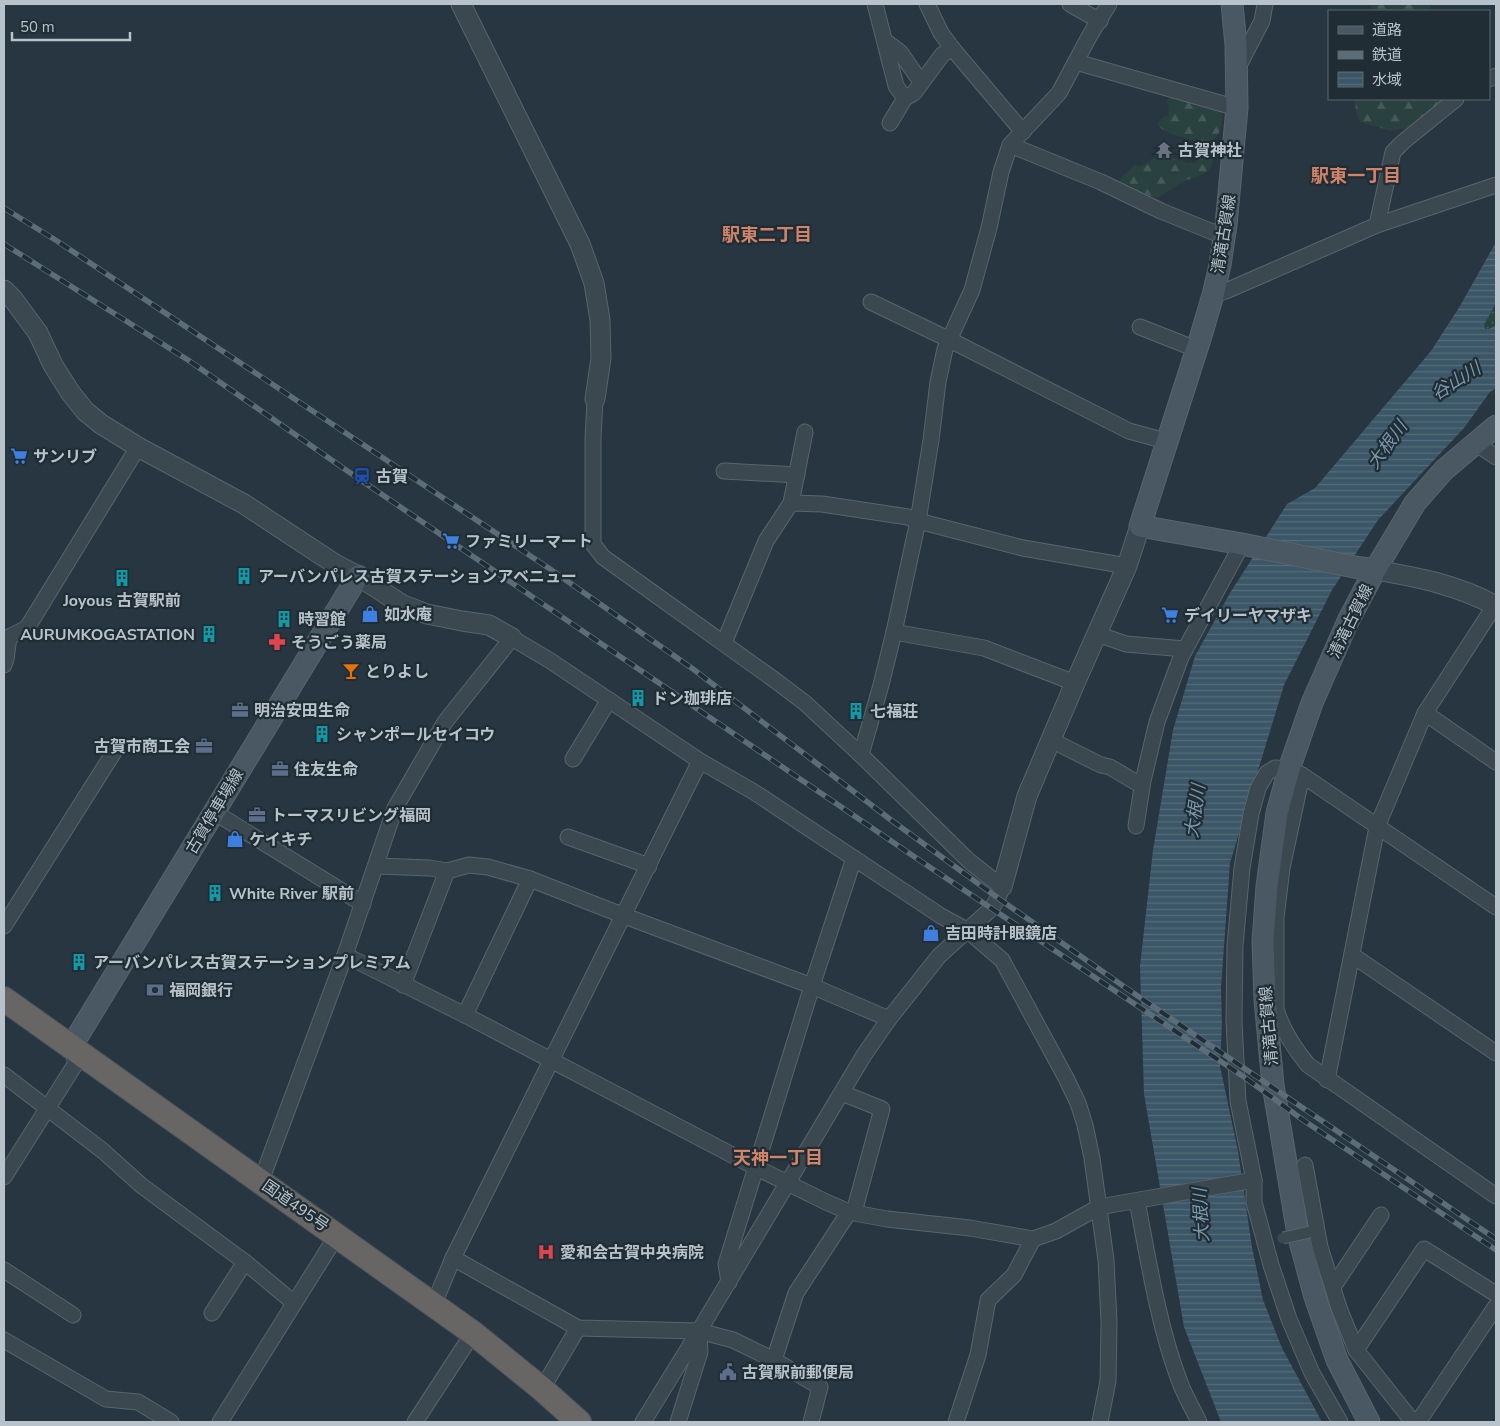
<svg xmlns="http://www.w3.org/2000/svg" width="1500" height="1426" font-family="'Nunito Sans','Noto Sans JP',sans-serif">
<style>
.grass{fill:url(#grass-dots)}
.forest{fill:url(#forest-firs)}
.water{fill:url(#water-rules)}
.lines{fill:none;stroke-linecap:round;stroke-linejoin:round}
.minor-casing{stroke:#59656d;stroke-width:17}
.tertiary-casing{stroke:#59656d;stroke-width:21}
.secondary-casing{stroke:#59656d;stroke-width:23}
.trunk-casing{stroke:#46525a;stroke-width:26}
.minor{stroke:#3b4850;stroke-width:15}
.tertiary{stroke:#3b4850;stroke-width:19}
.secondary{stroke:#495863;stroke-width:21}
.trunk{stroke:#686664;stroke-width:24}
.rail-casing{stroke:#5d6d77;stroke-width:5.5}
.rail{stroke:#202d35;stroke-width:4;stroke-dasharray:11;stroke-linecap:butt}
.pedestrian-bridge-casing{stroke:#59656d;stroke-width:13;stroke-linecap:butt}
.pedestrian-bridge{stroke:#3b4850;stroke-width:11}
.labels{text-anchor:middle;stroke-width:4.5;stroke-linejoin:round;paint-order:stroke}
.poi-label{font-size:16px;font-weight:bold;fill:#b8c2ca;stroke:#202d35;text-anchor:start}
.street-label{font-size:16px;fill:#b8c2ca;stroke:#202d35}
.neighbourhood-label{font-size:18px;font-weight:bold;fill:#d2846a;stroke:#202d35}
.water-label{font-size:18px;font-style:italic;fill:#7998ac;stroke:#202d35}
</style>
<defs>
<pattern id="grass-dots" width="8" height="8" patternUnits="userSpaceOnUse" patternTransform="scale(1.25)"><rect width="8" height="8" fill="#29413f"/><path d="M2 2h.1M6 6h.1" fill="none" stroke="#465b59" stroke-width="1.8" stroke-linecap="round"/></pattern>
<pattern id="forest-firs" width="22" height="20" patternUnits="userSpaceOnUse" patternTransform="scale(1.25)"><rect width="22" height="20" fill="#29413f"/><path d="M5 1l3.5 6h-7zM16 11l3.5 6h-7z" fill="#465b59"/></pattern>
<pattern id="water-rules" width="6" height="5" patternUnits="userSpaceOnUse" patternTransform="scale(1.25)"><rect width="6" height="5" fill="#3b5666"/><path d="M0 2.5h6" fill="none" stroke="#556d7b"/></pattern>
</defs>
<rect width="100%" height="100%" fill="#273640"/>
<!-- grass -->
<polygon class="grass" points="1496,303 1496,325 1489,329 1485,329 1484,325"/>
<!-- forest -->
<g class="forest">
<rect x="1371" y="4" width="60" height="7"/>
<path d="M1173 95 1223 109C1223 124 1220 145 1201 143 1196 142 1191 140 1186 138 1175 136 1166 133 1157 125 1160 119 1161 117 1168 116L1169 108 1166 101Z"/>
<polygon points="1355,99 1446,99 1413,125 1406,128 1391,131 1360,122 1356,112"/>
<polygon points="1202,154 1213,157 1212,166 1207,172 1195,178 1186,180 1157,198 1143,193 1119,182 1123,176 1135,165 1140,166 1153,159 1168,155 1188,163 1196,162"/>
</g>
<!-- water -->
<polygon class="water" points="1496,242 1496,303 1484,325 1485,329 1489,329 1496,325 1496,388 1490,392 1464,428 1378,520 1332,590 1284,685 1230,863 1221,988 1222,1024 1220,1066 1238,1151 1252,1247 1263,1300 1282,1348 1322,1422 1221,1422 1184,1327 1144,1094 1140,966 1153,850 1173,730 1195,656 1230,593 1287,504 1315,488 1431,351 1460,306"/>
<g class="lines">
<!-- minor casing -->
<g class="minor-casing">
<g id="minor">
<polyline points="875,4 896,86 905,98 914,93 942,55 952,48"/>
<polyline points="927,4 941,33 952,48 1023,132"/>
<polyline points="1070,4 1100,21"/>
<polyline points="885,41 900,52 921,82"/>
<polyline points="1076,62 1237,108"/>
<polyline points="1237,69 1262,21 1265,4"/>
<polyline points="1489,79 1496,76"/>
<polyline points="890,123 905,98"/>
<polyline points="1010,145 1101,182 1161,211 1225,237"/>
<polyline points="1377,225 1393,152 1403,142 1456,99"/>
<polyline points="1213,295 1226,291 1377,225 1496,185"/>
<polyline points="871,302 950,340 1129,431 1166,441"/>
<polyline points="1140,327 1196,349"/>
<polyline points="595,399 593,439 593,544 603,557 776,681 805,703 861,755 969,861 1002,887 998,898 992,908 939,956 889,1019 864,1055 699,1331 643,1422"/>
<polyline points="1475,443 1496,457"/>
<polyline points="724,471 797,475"/>
<polyline points="791,503 805,432"/>
<polyline points="894,632 984,648 1075,683"/>
<polyline points="1097,634 1126,644 1185,649"/>
<polyline points="4,638 9,637 27,628 138,447"/>
<polyline points="724,643 766,541 791,503 822,504 908,517 918,521 1023,548 1127,566"/>
<polyline points="4,665 6,659 9,637"/>
<polyline points="1425,713 1496,762"/>
<polyline points="1051,740 1101,765 1110,767 1142,786"/>
<polyline points="861,755 881,685 894,632 918,521 931,440 938,382 945,349 972,290 989,228 1001,172 1010,145 1059,93 1090,35 1109,4"/>
<polyline points="573,759 609,700"/>
<path d="M1302 775 1282 868 1276 918V1009C1282 1030 1294 1048 1308 1065L1496 1196"/>
<polyline points="214,812 363,904"/>
<polyline points="1136,826 1143,781 1157,722 1181,657 1242,544"/>
<polyline points="568,837 649,866"/>
<polyline points="376,866 430,868 447,871 469,865 488,867 530,879 622,915 812,986 889,1019"/>
<polyline points="4,926 114,752"/>
<polyline points="345,955 465,1015 757,1168 826,1202 849,1212 887,1219 970,1228 1033,1239 1056,1231 1099,1207 1254,1180"/>
<polyline points="1352,955 1496,1053"/>
<polyline points="403,985 447,871"/>
<polyline points="465,1015 530,879"/>
<polyline points="4,1075 103,1151 142,1186 245,1262 294,1303"/>
<polyline points="1327,1080 1377,827 1425,713 1495,605"/>
<polyline points="842,1093 882,1109 854,1212"/>
<polyline points="1305,1165 1320,1247 1339,1308 1356,1350 1413,1422"/>
<polyline points="4,1177 76,1063 71,1047"/>
<polyline points="261,1181 345,955 395,808 445,722 512,638 549,660 700,761 754,792 941,916 967,930 1002,960 1066,1078 1078,1103 1085,1125 1092,1158 1106,1260 1109,1322 1108,1381 1100,1422"/>
<path d="M1137 1201C1148 1258 1158 1323 1178 1377 1183 1393 1192 1407 1199 1422"/>
<polyline points="453,1258 578,1328 699,1331 733,1340 774,1360 820,1387 811,1422"/>
<polyline points="4,1270 73,1315"/>
<polyline points="729,1282 726,1264 812,986 854,858"/>
<polyline points="1333,1287 1381,1215"/>
<polyline points="434,1304 453,1258 700,761"/>
<polyline points="212,1313 245,1262"/>
<polyline points="4,1340 106,1399 138,1402 171,1422"/>
<polyline points="1356,1350 1424,1249 1496,1294"/>
<polyline points="774,1360 796,1293 849,1212"/>
<polyline points="542,1389 578,1328"/>
<polyline points="220,1422 337,1235"/>
<polyline points="415,1422 473,1333"/>
<polyline points="678,1422 700,1352 699,1331"/>
<polyline points="956,1422 978,1355 988,1300 1014,1275 1033,1239"/>
<polyline points="1340,1422 1312,1373 1289,1319 1271,1265 1254,1202 1254,1180 1238,1101 1234,1021 1235,946 1242,868 1251,814 1258,788 1267,773 1275,768 1289,769 1302,775 1496,907"/>
<polyline points="1418,1422 1496,1306"/>
</g>
</g>
<!-- tertiary casing -->
<g class="tertiary-casing">
<g id="tertiary">
<polyline points="461,4 580,244 594,283 600,320 601,358 595,399"/>
<polyline points="4,290 13,299 38,333 53,365 70,392 85,411 101,424 138,447 244,504 335,564 358,576 403,605 427,614 462,621 489,625 512,638"/>
<path d="M1375 570C1417 577 1458 585 1496 606"/>
<polyline points="1002,887 1027,796 1075,683 1127,566 1140,526"/>
</g>
</g>
<!-- secondary casing -->
<g class="secondary-casing">
<g id="secondary">
<polyline points="1232,4 1236,45 1237,108 1226,225 1220,265 1213,295 1200,339 1140,526 1242,544 1354,567 1375,570"/>
<polyline points="71,1047 358,576"/>
<polyline points="1369,1422 1337,1360 1315,1297 1298,1234 1273,1085 1265,1000 1263,941 1267,886 1277,813 1289,769 1312,703 1348,621 1375,570 1415,503 1444,470 1496,426"/>
</g>
</g>
<!-- trunk casing -->
<g class="trunk-casing">
<polyline id="trunk" points="4,999 473,1333 542,1389 579,1422"/>
</g>
<!-- minor -->
<use href="#minor" class="minor"/>
<!-- tertiary -->
<use href="#tertiary" class="tertiary"/>
<!-- secondary -->
<use href="#secondary" class="secondary"/>
<!-- trunk -->
<use href="#trunk" class="trunk"/>
<!-- rail casing -->
<g class="rail-casing">
<g id="rail">
<polyline points="4,208 57,241 550,569 693,669 891,820 998,898 1126,988 1496,1239"/>
<polyline points="4,244 188,360 346,470 925,864 1244,1077 1303,1120 1496,1250"/>
</g>
</g>
<!-- rail -->
<use href="#rail" class="rail"/>
<!-- pedestrian-bridge casing -->
<g class="pedestrian-bridge-casing">
<polyline id="pedestrian-bridge" points="1283,1238 1310,1232"/>
</g>
<!-- pedestrian-bridge -->
<use href="#pedestrian-bridge" class="pedestrian-bridge"/>
</g>
<!-- icons -->
<defs>
<g id="temple-bare" transform="scale(1.35)"><path d="M0-6L5-2H3V0L6.5 2.5H4V6H1.5V3h-3V6H-4V2.5H-6.5L-3 0V-2H-5Z" fill="#6b7280" stroke="#202d35" stroke-width="2.5" paint-order="stroke"/></g>
<g id="supermarket-bare" transform="scale(1.35)"><path d="M-6-5.5h2.5l.6 2H6L4.5 2H-2.5L-4.4-4H-6ZM-1.5 3.2a1.3 1.3 0 1 0 .1 0ZM3 3.2a1.3 1.3 0 1 0 .1 0Z" fill="#3f7fe0" stroke="#202d35" stroke-width="2.5" paint-order="stroke"/></g>
<g id="station-bare" transform="scale(1.35)"><path d="M-3-6H3Q5-6 5-4V2Q5 4 3 4L4.5 6H3L1.5 4h-3L-3 6H-4.5L-3 4Q-5 4-5 2V-4Q-5-6-3-6ZM-3.5-4v3h7v-3ZM-3.5 1v1.5H-2V1ZM2 1v1.5H3.5V1Z" fill="#1a4fb4" stroke="#202d35" stroke-width="2.5" paint-order="stroke"/></g>
<g id="building-bare" transform="scale(1.35)"><path d="M-4-6H4V6H1V3H-1V6H-4ZM-2.5-4.3h1.7v1.8h-1.7ZM.8-4.3h1.7v1.8H.8ZM-2.5-1h1.7V.8h-1.7ZM.8-1h1.7V.8H.8Z" fill="#0f9aa8" stroke="#202d35" stroke-width="2.5" paint-order="stroke"/></g>
<g id="shop-bare" transform="scale(1.35)"><path d="M-5-2.5h2.3a2.7 3.5 0 0 1 5.4 0H5L5.5 6h-11ZM-1.5-2.5h3a1.5 2.3 0 0 0-3 0Z" fill="#3f7fe0" stroke="#202d35" stroke-width="2.5" paint-order="stroke"/></g>
<g id="pharmacy-bare" transform="scale(1.35)"><path d="M-2-6h4v4h4v4h-4v4h-4v-4h-4v-4h4Z" fill="#e0444e" stroke="#202d35" stroke-width="2.5" paint-order="stroke"/></g>
<g id="bar-bare" transform="scale(1.35)"><path d="M-6-5H6L.8 .8V4.5H3.5V6h-7V4.5H-.8V.8Z" fill="#e8710a" stroke="#202d35" stroke-width="2.5" paint-order="stroke"/></g>
<g id="office-bare" transform="scale(1.35)"><path d="M-6-3h4V-5.5h4V-3h4V5H-6ZM-1-4.5V-3h2v-1.5ZM-6 0V1H6V0Z" fill="#5c6f8a" stroke="#202d35" stroke-width="2.5" paint-order="stroke"/></g>
<g id="bank-bare" transform="scale(1.35)"><path d="M-6-4H6V4H-6ZM0-2.3a2.3 2.3 0 1 0 0 4.6a2.3 2.3 0 1 0 0-4.6Z" fill="#5c6f8a" stroke="#202d35" stroke-width="2.5" paint-order="stroke"/></g>
<g id="hospital-bare" transform="scale(1.35)"><path d="M-5-5h3v3.5h4V-5h3V5h-3V1.5h-4V5h-3Z" fill="#e0444e" stroke="#202d35" stroke-width="2.5" paint-order="stroke"/></g>
<g id="civic-bare" transform="scale(1.35)"><path d="M-.6-6.5H3V-4.5H.6V-3L4-1V1h2V6H-6V1h2V-1L-.6-3ZM-1.2 2.5V6h2.4V2.5Z" fill="#5c6f8a" stroke="#202d35" stroke-width="2.5" paint-order="stroke"/></g>
</defs>
<g fill-rule="evenodd">
<use href="#temple-bare" x="1164" y="150"/>
<use href="#supermarket-bare" x="19" y="456"/>
<use href="#station-bare" x="362" y="476"/>
<use href="#supermarket-bare" x="451" y="541"/>
<use href="#building-bare" x="244" y="576"/>
<use href="#building-bare" x="122" y="578"/>
<use href="#shop-bare" x="370" y="614"/>
<use href="#supermarket-bare" x="1170" y="615"/>
<use href="#building-bare" x="284" y="619"/>
<use href="#building-bare" x="209" y="634"/>
<use href="#pharmacy-bare" x="277" y="642"/>
<use href="#bar-bare" x="351" y="671"/>
<use href="#building-bare" x="638" y="698"/>
<use href="#office-bare" x="240" y="710"/>
<use href="#building-bare" x="856" y="711"/>
<use href="#building-bare" x="322" y="734"/>
<use href="#office-bare" x="204" y="746"/>
<use href="#office-bare" x="280" y="769"/>
<use href="#office-bare" x="257" y="815"/>
<use href="#shop-bare" x="235" y="839"/>
<use href="#building-bare" x="215" y="893"/>
<use href="#shop-bare" x="931" y="933"/>
<use href="#building-bare" x="79" y="962"/>
<use href="#bank-bare" x="155" y="990"/>
<use href="#hospital-bare" x="546" y="1252"/>
<use href="#civic-bare" x="728" y="1372"/>
</g>
<g class="labels">
<!-- poi labels -->
<g class="poi-label">
<text x="1178" y="156">古賀神社</text>
<text x="33" y="462">サンリブ</text>
<text x="376" y="482">古賀</text>
<text x="465" y="547">ファミリーマート</text>
<text x="258" y="582">アーバンパレス古賀ステーションアベニュー</text>
<text x="122" y="606" text-anchor="middle">Joyous 古賀駅前</text>
<text x="384" y="620">如水庵</text>
<text x="1184" y="621">デイリーヤマザキ</text>
<text x="298" y="625">時習館</text>
<text x="195" y="640" text-anchor="end">AURUMKOGASTATION</text>
<text x="291" y="648">そうごう薬局</text>
<text x="365" y="677">とりよし</text>
<text x="652" y="704">ドン珈琲店</text>
<text x="254" y="716">明治安田生命</text>
<text x="870" y="717">七福荘</text>
<text x="336" y="740">シャンポールセイコウ</text>
<text x="190" y="752" text-anchor="end">古賀市商工会</text>
<text x="294" y="775">住友生命</text>
<text x="271" y="821">トーマスリビング福岡</text>
<text x="249" y="845">ケイキチ</text>
<text x="229" y="899">White River 駅前</text>
<text x="945" y="939">吉田時計眼鏡店</text>
<text x="93" y="968">アーバンパレス古賀ステーションプレミアム</text>
<text x="169" y="996">福岡銀行</text>
<text x="560" y="1258">愛和会古賀中央病院</text>
<text x="742" y="1378">古賀駅前郵便局</text>
</g>
<!-- street labels -->
<g class="street-label">
<text transform="translate(1223 234) rotate(-81)" y="6">清滝古賀線</text>
<text transform="translate(1350 621) rotate(-64)" y="6">清滝古賀線</text>
<text transform="translate(214 811) rotate(-59)" y="6">古賀停車場線</text>
<text transform="translate(1268 1026) rotate(-95)" y="6">清滝古賀線</text>
<text transform="translate(296 1205) rotate(35)" y="6">国道495号</text>
</g>
<!-- neighbourhood labels -->
<g class="neighbourhood-label">
<text x="1356" y="182">駅東一丁目</text>
<text x="767" y="241">駅東二丁目</text>
<text x="778" y="1164">天神一丁目</text>
</g>
<!-- water labels -->
<g class="water-label">
<text transform="translate(1456 381) rotate(-32)" y="6">谷山川</text>
<text transform="translate(1387 445) rotate(-54)" y="6">大根川</text>
<text transform="translate(1195 811) rotate(-82)" y="6">大根川</text>
<text transform="translate(1201 1215) rotate(-93)" y="6">大根川</text>
</g>
</g>
<!-- border -->
<rect width="1500" height="1426" fill="none" stroke="#b8c2ca" stroke-width="10"/>
<!-- legend -->
<rect x="1328" y="10" width="162" height="90" fill="#202d35" stroke="#5d6971"/>
<rect x="1338" y="26" width="25" height="8" fill="#495863" stroke="#5d6971"/>
<text x="1372" y="35" font-size="15" fill="#b8c2ca">道路</text>
<rect x="1338" y="51" width="25" height="8" fill="#5d6d77" stroke="#5d6971"/>
<text x="1372" y="60" font-size="15" fill="#b8c2ca">鉄道</text>
<rect x="1338" y="72" width="25" height="15" fill="url(#water-rules)" stroke="#5d6971"/>
<text x="1372" y="85" font-size="15" fill="#b8c2ca">水域</text>
<!-- scale -->
<path d="M12 32v8h118v-8" fill="none" stroke="#b8c2ca" stroke-width="2.5"/>
<text x="20" y="32" font-size="15" fill="#b8c2ca" stroke="#202d35" stroke-width="4" paint-order="stroke">50 m</text>
</svg>
